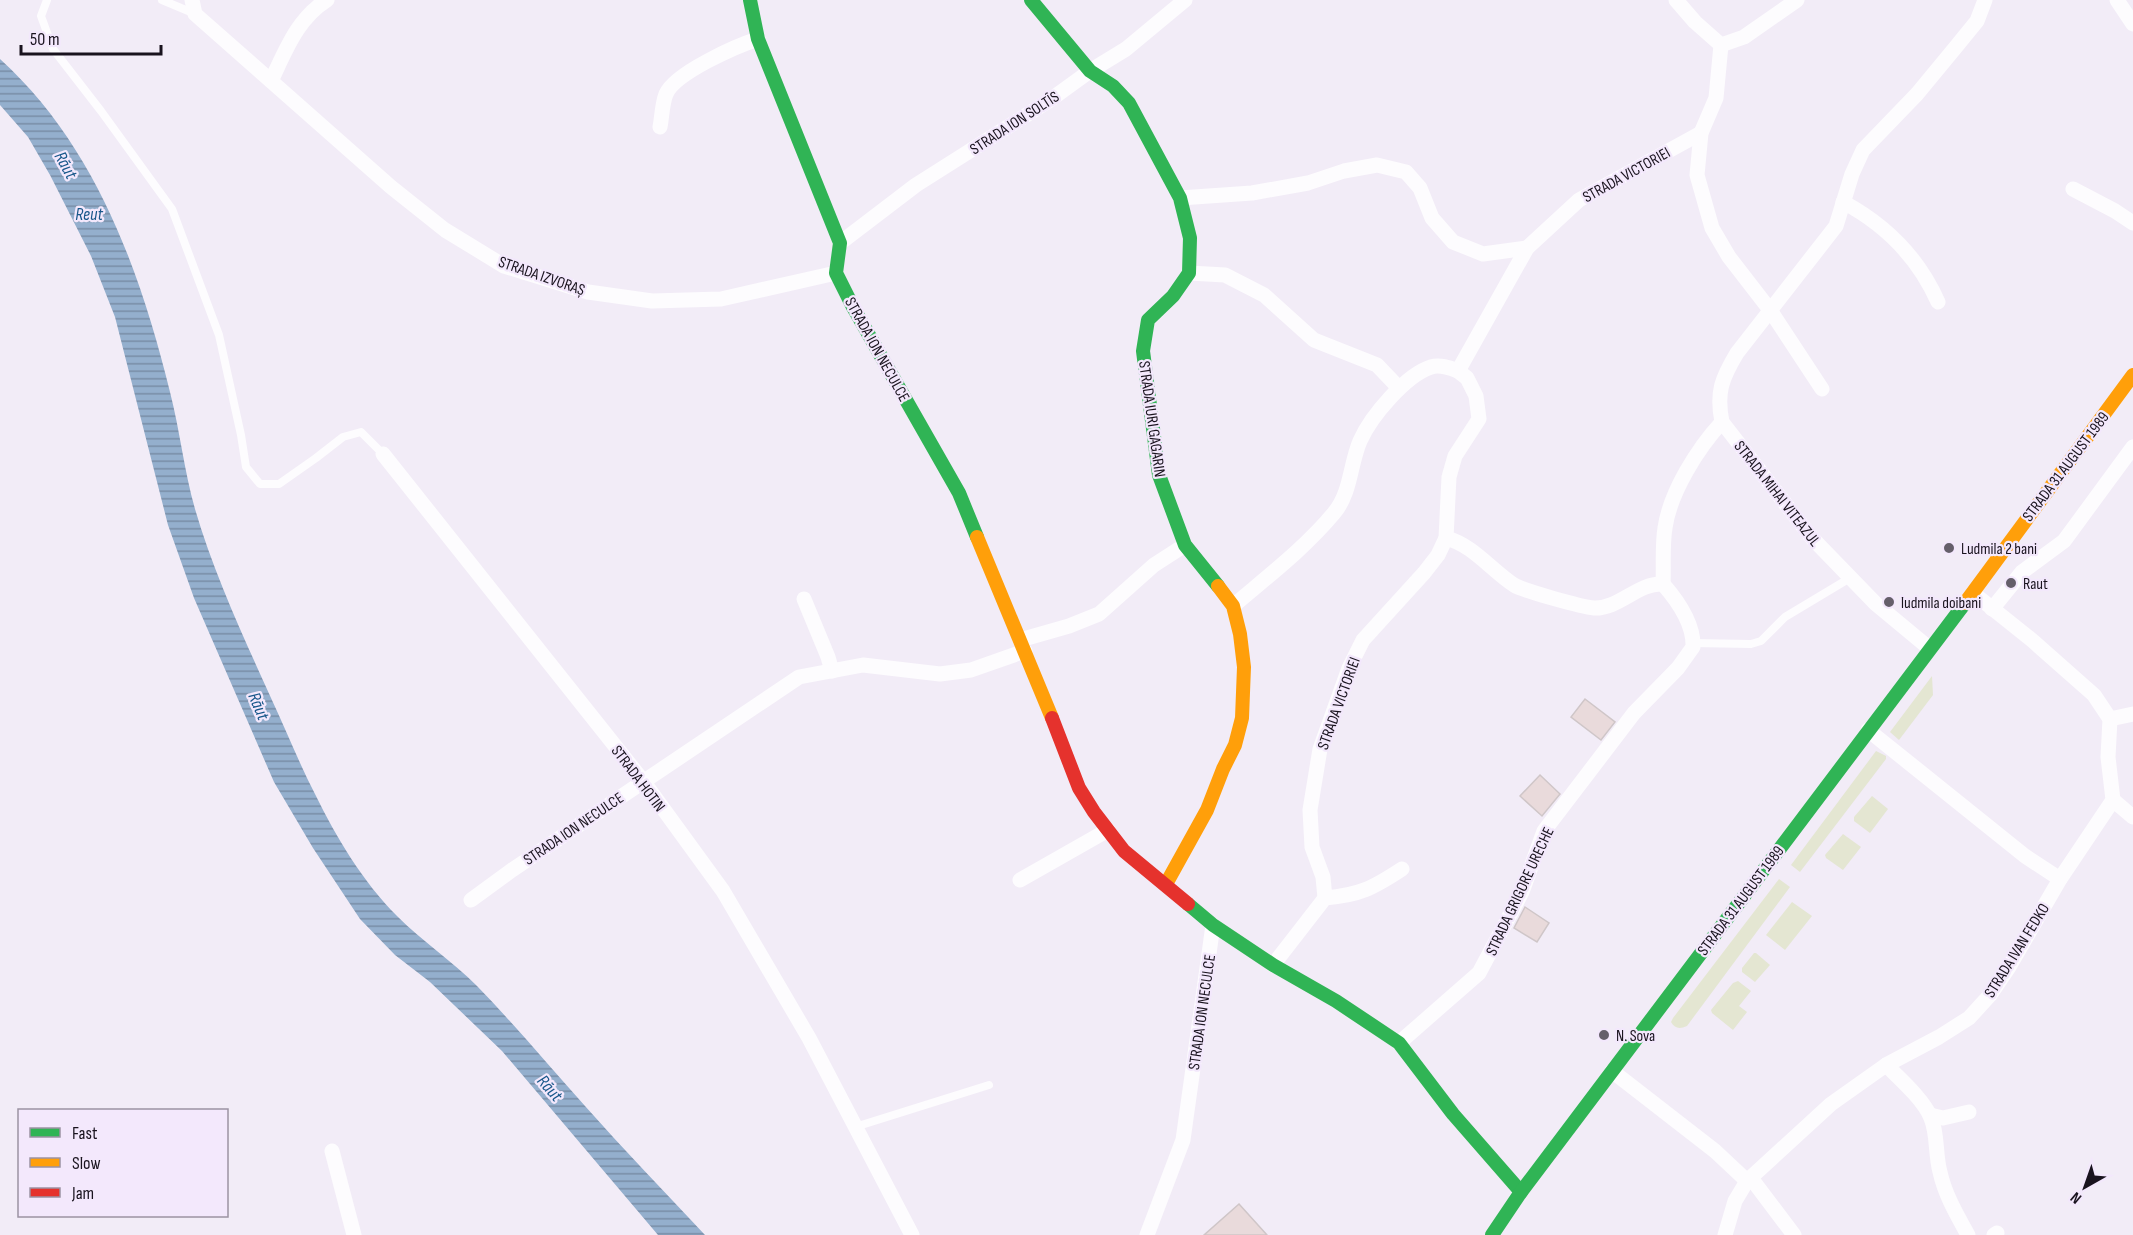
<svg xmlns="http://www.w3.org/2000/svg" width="2133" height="1235" font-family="'Sofia Sans Condensed',sans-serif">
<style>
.grass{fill:#e4e6d2}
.water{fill:url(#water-rules)}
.building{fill:#e9dadb;stroke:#cfc6c8;stroke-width:1.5}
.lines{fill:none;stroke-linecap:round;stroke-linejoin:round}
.lane{stroke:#fdfcfe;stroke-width:8}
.street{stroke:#fdfcfe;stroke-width:15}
.fast{stroke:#30b455;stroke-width:14}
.slow{stroke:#ff9f0a;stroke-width:14}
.jam{stroke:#e5322d;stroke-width:14}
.poi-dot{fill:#655f6a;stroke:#f3e8fc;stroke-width:2}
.labels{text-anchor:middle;stroke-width:4.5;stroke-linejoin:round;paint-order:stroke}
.street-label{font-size:16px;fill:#19131e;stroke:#f3e8fc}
.poi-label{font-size:16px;fill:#19131e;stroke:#f3e8fc;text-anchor:start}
.water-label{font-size:18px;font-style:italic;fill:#18578a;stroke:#f3e8fc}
</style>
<defs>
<pattern id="water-rules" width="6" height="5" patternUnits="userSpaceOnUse" patternTransform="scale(1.5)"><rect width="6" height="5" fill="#94afcd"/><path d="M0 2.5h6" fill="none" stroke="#788da6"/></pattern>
</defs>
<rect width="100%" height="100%" fill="#f2ecf7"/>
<!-- grass -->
<g class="grass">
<polygon points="1932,676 1933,695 1899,740 1890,732"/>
<polygon points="1876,751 1886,756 1886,759 1800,872 1791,865"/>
<polygon points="1872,796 1888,809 1870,833 1854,821 1854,817"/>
<polygon points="1843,834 1861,847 1843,870 1826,858 1825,855"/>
<path d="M1779 879 1790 887 1687 1026C1680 1029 1675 1029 1671 1022L1673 1018Z"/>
<polygon points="1792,902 1812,916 1785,950 1766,935"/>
<polygon points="1754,953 1756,953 1770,965 1755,982 1742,972 1742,968"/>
<polygon points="1738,981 1751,991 1739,1006 1747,1012 1733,1030 1712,1013 1711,1010 1733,983"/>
</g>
<!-- water -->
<path class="water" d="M0 59C95 145 140 270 170 392 180 431 184 470 195 509 214 574 243 636 271 698 286 730 299 763 315 794 336 837 363 882 397 916 422 941 452 961 477 986 514 1024 549 1066 585 1106 624 1150 665 1192 705 1235H658L502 1051 430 982 395 955 360 919 313 848 274 782 194 598 168 525 115 317 91 256 50 175 28 137 0 105Z"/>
<!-- building -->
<g class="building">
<polygon points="1585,699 1615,722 1601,740 1571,717"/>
<polygon points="1540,775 1560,794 1542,816 1520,796"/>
<polygon points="1525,907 1549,923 1537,942 1514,928"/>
<polygon points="1239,1204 1267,1235 1204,1235"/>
</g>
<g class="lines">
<!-- lane -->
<g class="lane">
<polyline points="47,0 41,16 53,49 101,111 172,209 219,335 241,435 246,467 260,484 279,484 316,458 343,437 361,432 383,454"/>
<polyline points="162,0 193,13"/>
<polyline points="1693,643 1751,644 1761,641 1785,617 1850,578"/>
<polyline points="855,1127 989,1085"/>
</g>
<!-- street -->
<g class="street">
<polyline points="192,0 195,14 391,187 445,230 504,266 588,292 652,301 721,299 836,273"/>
<polyline points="1676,0 1695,22 1721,45 1744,37 1797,0"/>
<polyline points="2117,0 2133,24"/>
<polyline points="1721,45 1716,98 1701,133 1697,175 1712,228 1729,257 1770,310 1822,389"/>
<path d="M271 81C286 50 297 19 327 0"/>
<path d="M660 127C662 117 662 104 666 94 675 73 736 46 758 39"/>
<polyline points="2073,189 2115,211 2133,223"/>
<polyline points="1180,198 1252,193 1308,183 1344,171 1377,165 1406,172 1420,188 1432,218 1453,242 1483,254 1527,248"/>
<path d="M1843 202C1886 225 1918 257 1938 302"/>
<polyline points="840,243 916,185 1050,100 1090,71 1126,49 1185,0"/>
<polyline points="1189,273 1225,275 1264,295 1314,340 1377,365 1398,387"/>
<polyline points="383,454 643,781 723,891 809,1038 912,1235"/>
<path d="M1663 584C1664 565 1662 546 1665 528 1670 492 1698 448 1722 422"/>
<polyline points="804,599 828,657 832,671"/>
<path d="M1233 606C1267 577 1305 548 1334 513 1351 493 1350 464 1360 441 1371 416 1406 375 1431 367 1440 364 1450 368 1458 371L1527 248 1579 200 1701 133"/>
<polyline points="1992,609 2022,572 2064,541 2133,447"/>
<polyline points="1020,640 1069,626 1099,614 1154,565 1185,545"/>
<path d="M1929 648 1876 604 1812 538 1722 422C1716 392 1722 378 1737 353L1836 226 1852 174 1863 150 1917 94 1955 48 1977 21 1985 0"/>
<polyline points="2110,719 2133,714"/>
<polyline points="1868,730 2025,856 2060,879"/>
<polyline points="2113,800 2133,817"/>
<polyline points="1020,880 1108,830"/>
<polyline points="1325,898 1323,877 1312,847 1310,810 1320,749 1349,668 1363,640 1424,573 1438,555 1446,538 1449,477 1455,456 1479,419 1476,396 1467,378 1458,371"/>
<polyline points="471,900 512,870 799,677 863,665 940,674 971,670 1025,651"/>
<path d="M1273 965 1325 898C1360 895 1373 888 1402 869"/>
<path d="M1399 1043 1479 973 1522 892 1544 831 1634 713 1678 668 1693 647C1694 624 1677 600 1663 584 1639 582 1619 609 1594 608 1582 607 1524 591 1514 585 1491 570 1473 545 1446 538"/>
<path d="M1886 1065C1900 1079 1924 1100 1931 1118 1938 1135 1935 1154 1940 1172 1945 1195 1957 1215 1968 1235"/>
<polyline points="1612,1071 1715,1151 1747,1181"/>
<polyline points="1930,1115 1943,1118 1969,1112"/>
<polyline points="332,1151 354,1235"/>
<polyline points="1751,1178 1794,1235"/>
<polyline points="1147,1235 1183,1140 1213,925"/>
<polyline points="1725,1235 1735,1201 1747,1181 1831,1104 1886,1065 1939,1037 1969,1018 1990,995 2009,967 2060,879 2113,800 2108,757 2110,719 2094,695 2033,641 1973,593"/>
<polyline points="1994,1235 1997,1233"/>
</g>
<!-- fast -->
<g class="fast">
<polyline points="750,0 758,39 840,243 836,273 853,307 959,493 977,537"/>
<polyline points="1031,0 1090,71 1113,86 1129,103 1180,198 1190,238 1189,273 1173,296 1148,320 1143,351 1159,475 1185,545 1218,586"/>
<polyline points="1188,904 1213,925 1273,965 1336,1001 1399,1043 1453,1114 1521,1192"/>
<polyline points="1492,1235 1521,1192 1965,603"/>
</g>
<!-- slow -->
<g class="slow">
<polyline points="977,537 1052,718"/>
<polyline points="1965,603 2133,375"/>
<polyline points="1166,884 1207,810 1223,769 1235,745 1242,718 1244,667 1240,634 1233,606 1218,586"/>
</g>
<!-- jam -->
<polyline class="jam" points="1052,718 1079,788 1094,812 1124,851 1188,904"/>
</g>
<!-- markers -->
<g class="poi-dot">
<circle cx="1949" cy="548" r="6"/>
<circle cx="2011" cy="583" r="6"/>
<circle cx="1889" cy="602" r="6"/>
<circle cx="1604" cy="1035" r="6"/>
</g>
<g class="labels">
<!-- street labels -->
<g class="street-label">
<text transform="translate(1014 122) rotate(-33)" y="6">STRADA ION SOLTÎS</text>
<text transform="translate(1626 174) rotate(-29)" y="6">STRADA VICTORIEI</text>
<text transform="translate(542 275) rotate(19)" y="6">STRADA IZVORAȘ</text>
<text transform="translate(878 349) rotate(61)" y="6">STRADA ION NECULCE</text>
<text transform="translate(1153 419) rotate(82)" y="6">STRADA IURI GAGARIN</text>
<text transform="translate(2065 466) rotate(-53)" y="6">STRADA 31 AUGUST 1989</text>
<text transform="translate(1778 493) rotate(52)" y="6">STRADA MIHAI VITEAZUL</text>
<text transform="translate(1338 703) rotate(-70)" y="6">STRADA VICTORIEI</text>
<text transform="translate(639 778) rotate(53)" y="6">STRADA HOTIN</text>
<text transform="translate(573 828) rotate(-34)" y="6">STRADA ION NECULCE</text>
<text transform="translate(1519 891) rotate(-65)" y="6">STRADA GRIGORE URECHE</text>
<text transform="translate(1740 900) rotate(-53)" y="6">STRADA 31 AUGUST 1989</text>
<text transform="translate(2016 950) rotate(-58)" y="6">STRADA IVAN FEDKO</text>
<text transform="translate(1201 1012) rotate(-82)" y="6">STRADA ION NECULCE</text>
</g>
<!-- poi labels -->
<g class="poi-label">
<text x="1961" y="554">Ludmila 2 bani</text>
<text x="2023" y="589">Raut</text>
<text x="1901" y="608">ludmila doibani</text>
<text x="1616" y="1041">N. Sova</text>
</g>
<!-- water labels -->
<g class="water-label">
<text transform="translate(66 165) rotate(61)" y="6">Răut</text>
<text x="89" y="220">Reut</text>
<text transform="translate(259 706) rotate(67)" y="6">Răut</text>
<text transform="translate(550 1088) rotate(48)" y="6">Răut</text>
</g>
</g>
<!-- legend -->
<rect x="18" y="1109" width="210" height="108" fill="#f3e8fc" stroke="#9c93a3" stroke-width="1.5"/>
<rect x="30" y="1128" width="30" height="9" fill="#30b455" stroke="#9c93a3" stroke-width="1.5"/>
<text x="72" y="1139" font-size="18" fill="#19131e">Fast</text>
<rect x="30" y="1158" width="30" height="9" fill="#ff9f0a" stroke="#9c93a3" stroke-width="1.5"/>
<text x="72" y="1169" font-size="18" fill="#19131e">Slow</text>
<rect x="30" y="1188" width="30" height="9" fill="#e5322d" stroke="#9c93a3" stroke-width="1.5"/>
<text x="72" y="1199" font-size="18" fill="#19131e">Jam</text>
<!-- north arrow -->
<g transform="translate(2085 1187) rotate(220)" stroke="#f3e8fc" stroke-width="4.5" paint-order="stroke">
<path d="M0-4.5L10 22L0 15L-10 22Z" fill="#19131e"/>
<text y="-9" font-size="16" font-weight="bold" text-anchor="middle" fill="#19131e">N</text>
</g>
<!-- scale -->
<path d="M21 45v9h140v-9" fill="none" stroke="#19131e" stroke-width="3"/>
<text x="30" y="45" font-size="18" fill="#19131e" stroke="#f3e8fc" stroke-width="4.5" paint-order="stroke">50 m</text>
</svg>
